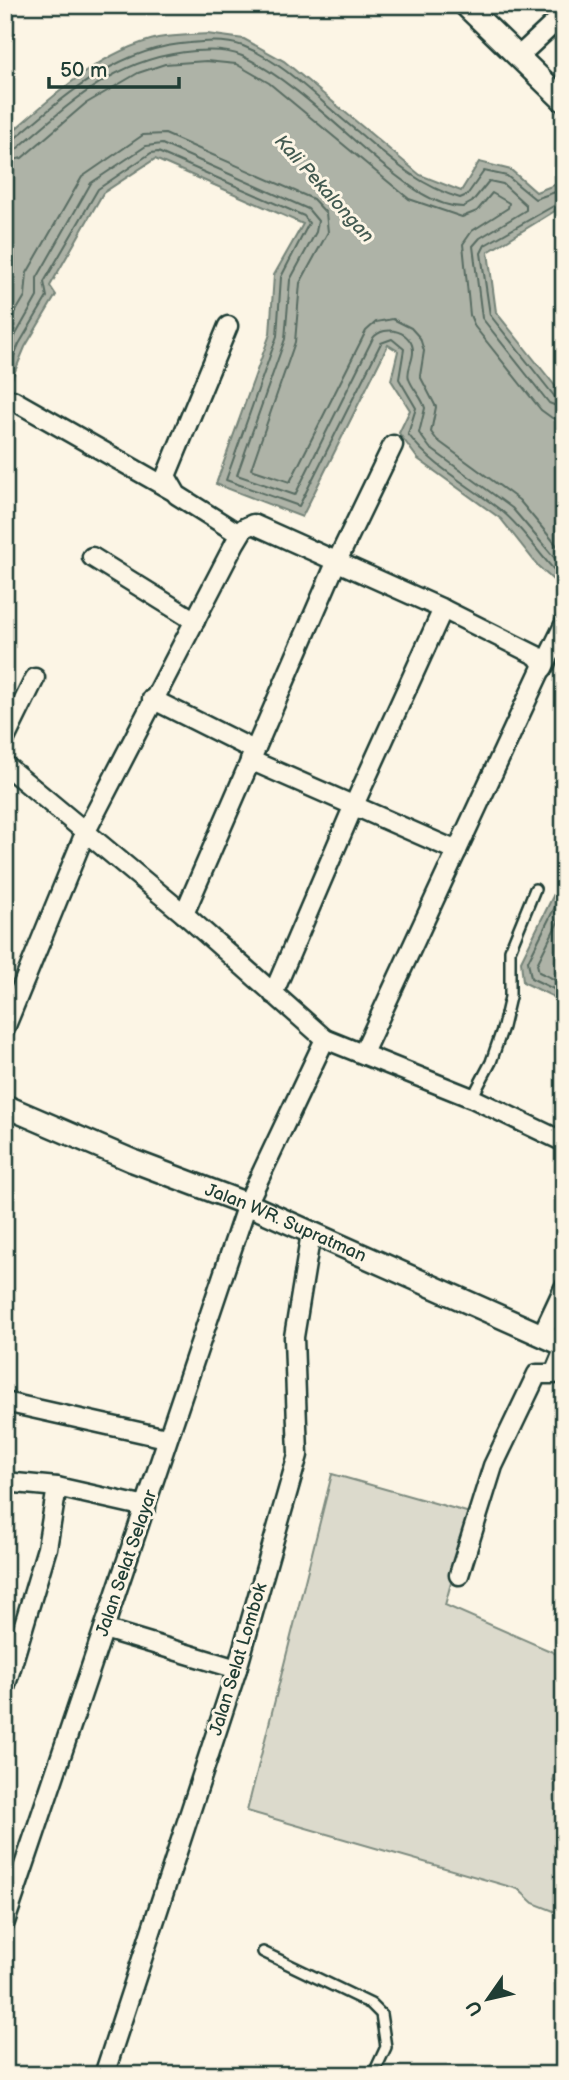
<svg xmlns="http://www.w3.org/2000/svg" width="569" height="2080" font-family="'Balsamiq Sans',sans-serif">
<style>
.green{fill:#dcdacc;stroke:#7e8c80;stroke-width:2}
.water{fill:#aeb3a7;stroke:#758479;stroke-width:2}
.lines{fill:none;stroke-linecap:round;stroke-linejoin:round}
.shore{stroke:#586c62;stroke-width:2}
.service-casing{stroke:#1f3d34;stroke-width:14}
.minor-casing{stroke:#1f3d34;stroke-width:23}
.tertiary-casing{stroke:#1f3d34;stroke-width:26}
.service{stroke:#fcf5e5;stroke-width:9}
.minor{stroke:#fcf5e5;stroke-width:18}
.tertiary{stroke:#fcf5e5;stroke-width:21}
.labels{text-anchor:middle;stroke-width:6;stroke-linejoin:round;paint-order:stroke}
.street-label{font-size:18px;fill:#1f3d34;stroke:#fcf5e5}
.water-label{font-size:19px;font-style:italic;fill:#435a51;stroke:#fcf5e5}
</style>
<rect width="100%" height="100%" fill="#fcf5e5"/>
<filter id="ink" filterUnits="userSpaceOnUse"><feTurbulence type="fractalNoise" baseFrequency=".0143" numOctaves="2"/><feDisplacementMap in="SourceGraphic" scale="14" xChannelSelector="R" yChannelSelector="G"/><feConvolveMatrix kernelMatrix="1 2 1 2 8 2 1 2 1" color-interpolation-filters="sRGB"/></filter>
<g filter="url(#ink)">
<!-- green -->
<polygon class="green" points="332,1474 470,1513 445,1605 564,1657 564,1745 553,1781 564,1786 564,1915 533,1903 518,1889 247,1811"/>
<!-- water -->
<g class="water">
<path d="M207 34 244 39 284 61 420 175 461 191 479 162 511 170 536 192 562 182 563 206 488 252 496 312 564 397V590L539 567 501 519 418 459 399 433 410 410 391 380 398 351 388 345 302 517 216 484 270 334 274 275 303 224 155 159 103 193 50 286 56 295 25 347 5 395V138C50 99 98 52 158 38 174 35 191 35 207 34Z"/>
<polygon points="564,832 564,1002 523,982 521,961 556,890"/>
</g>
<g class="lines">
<!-- shore -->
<g class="shore">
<path d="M5 143 12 141C66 95 117 48 190 43 206 41 228 40 243 46 286 63 322 104 358 132 390 159 419 186 460 198L467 195 484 171 507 176 535 199 564 189"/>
<path d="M5 152 18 148C74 100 117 57 195 51 209 50 229 50 242 56 289 77 343 132 384 166 405 183 434 207 463 207L472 202 489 181 503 184 526 205V210L480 238 473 246 482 318 549 403 564 409"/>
<polyline points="5,162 22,158 85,104 138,73 165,64 206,61 236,64 269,83 409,199 462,217 477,211 492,193 509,203 508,208 472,231 463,244 470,315 475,327 541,410 552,418 564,420"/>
<polyline points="564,200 485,245 481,253 490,315 555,397 564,400"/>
<polyline points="5,330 25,296 27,273 82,177 143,135 165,134 313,199 326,213 328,232 300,283 295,342 251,469 290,482 366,331 376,322 393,319 411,328 420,338 424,351 420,376 436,407 431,432 437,440 519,500 564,554"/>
<path d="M5 354 37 297V278L91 183 146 146 162 144 308 209 318 221 316 232 290 280 285 339 237 475 295 495 373 338C385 323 414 332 413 352 413 361 406 371 409 379 413 390 422 397 425 408L419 433 430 448 512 508 564 569"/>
<path d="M5 377 19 344 47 297 44 282 98 189 151 153 158 152 304 216 309 223 281 277 277 336 226 480 299 506 381 343 392 339 404 349 399 379 416 408 408 434C433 468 471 486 503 512 526 531 542 560 564 580"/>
<polyline points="564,883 562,893 528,961 531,978 564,994"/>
<polyline points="564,910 537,964 539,972 564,984"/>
</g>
<!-- service casing -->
<g class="service-casing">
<g id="service">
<polyline points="472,1098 491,1062 503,1027 510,997 510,950 535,889"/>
<polyline points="263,1952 371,2004 381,2014 386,2047 373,2075"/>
<polyline points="196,2072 204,2075"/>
</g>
</g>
<!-- minor casing -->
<g class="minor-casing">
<g id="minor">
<polyline points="519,56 564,14"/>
<polyline points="228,326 166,476 177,495 239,534"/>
<polyline points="13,400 173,491"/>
<polyline points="92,557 195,621"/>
<polyline points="543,668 564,625"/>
<polyline points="152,699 254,750"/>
<polyline points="5,739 35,678"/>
<polyline points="250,760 457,851"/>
<polyline points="5,765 184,914 325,1039 472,1098 564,1142"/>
<polyline points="184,914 336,563 393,445"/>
<polyline points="273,994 354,805 443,609"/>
<polyline points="5,1028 85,833 235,543 244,528 253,524 443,609 537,656 543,665 363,1053"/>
<polyline points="542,1335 564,1288"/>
<polyline points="5,1402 166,1438"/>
<polyline points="5,1482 57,1487 146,1507"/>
<polyline points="459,1575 493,1466 537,1374 554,1374 564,1350"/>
<polyline points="104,1629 237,1669"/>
<polyline points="5,1688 47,1548 57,1487"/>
<polyline points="5,1922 247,1204 325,1039"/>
<polyline points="104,2075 237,1669 298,1455 294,1337 311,1233"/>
</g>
</g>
<!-- tertiary casing -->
<g class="tertiary-casing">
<g id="tertiary">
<polyline points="465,5 564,101"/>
<path id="s1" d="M5 1106 133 1161 247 1204 564 1345"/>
</g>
</g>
<!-- service -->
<use href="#service" class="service"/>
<!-- minor -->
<use href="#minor" class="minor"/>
<!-- tertiary -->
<use href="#tertiary" class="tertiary"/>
</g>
</g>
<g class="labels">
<!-- street labels -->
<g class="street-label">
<text dy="6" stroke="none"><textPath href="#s1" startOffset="304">Jalan WR. Supratman</textPath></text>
<text transform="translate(126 1563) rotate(-71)" y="6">Jalan Selat Selayar</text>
<text transform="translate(238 1659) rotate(-73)" y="6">Jalan Selat Lombok</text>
</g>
<!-- water labels -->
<g class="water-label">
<text transform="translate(325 188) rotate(48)" y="7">Kali Pekalongan</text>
</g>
</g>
<!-- margin -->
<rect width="569" height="2080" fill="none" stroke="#fcf5e5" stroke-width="28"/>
<rect x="14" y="14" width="541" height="2052" fill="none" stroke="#1f3d34" stroke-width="2.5" filter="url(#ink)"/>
<!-- north arrow -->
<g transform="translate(488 1999) rotate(236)" stroke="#fcf5e5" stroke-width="5" paint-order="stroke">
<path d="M0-5L12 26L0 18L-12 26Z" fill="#1f3d34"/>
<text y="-10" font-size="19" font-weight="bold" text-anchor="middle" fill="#1f3d34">U</text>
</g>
<!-- scale -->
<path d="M49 77v10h130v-10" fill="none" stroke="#1f3d34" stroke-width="3.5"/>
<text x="60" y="77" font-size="21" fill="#1f3d34" stroke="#fcf5e5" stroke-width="5" paint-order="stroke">50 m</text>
</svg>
